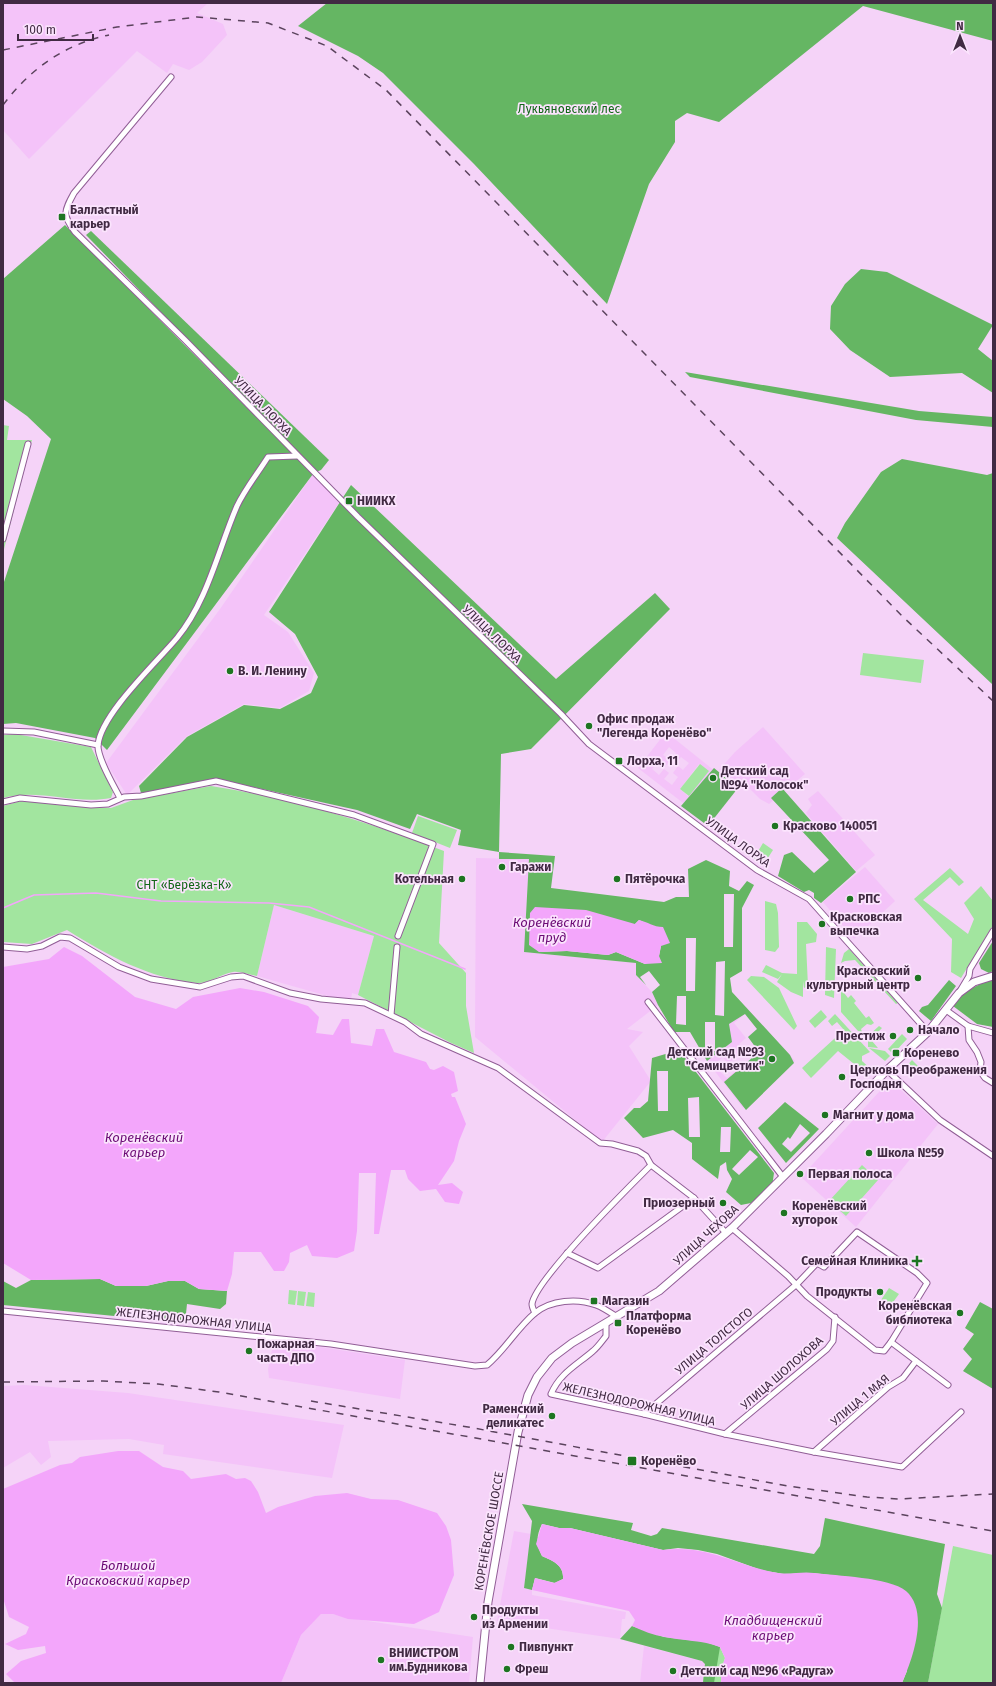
<svg xmlns="http://www.w3.org/2000/svg" width="996" height="1686" font-family="'Fira Sans',sans-serif">
<style>
.built{fill:#f4c3f9;fill-rule:evenodd}
.green{fill:#a2e59f}
.forest{fill:#65b663;fill-rule:evenodd}
.water{fill:#f3a6fb}
.lines{fill:none;stroke-linecap:round;stroke-linejoin:round}
.stream{stroke:#f3a6fb;stroke-width:1.5}
.minor-casing{stroke:#915e96;stroke-width:7}
.secondary-casing{stroke:#915e96;stroke-width:9}
.minor{stroke:#fff;stroke-width:5}
.secondary{stroke:#fff;stroke-width:7}
.rail{stroke:#5b435d;stroke-width:1.5;stroke-dasharray:7 7;stroke-linecap:butt}
.poi-dot{fill:#1d7521;stroke:#fbe4fd;stroke-width:1.5}
.labels{text-anchor:middle;stroke-width:3.5;stroke-linejoin:round;paint-order:stroke}
.park-label{font-size:12px;fill:#126718;stroke:#fbe4fd}
.poi-label{font-size:12px;font-weight:bold;fill:#412a43;stroke:#fbe4fd;text-anchor:start}
.street-label{font-size:12px;fill:#412a43;stroke:#fbe4fd}
.water-label{font-size:13px;font-style:italic;fill:#6b0a75;stroke:#fbe4fd}
</style>
<rect width="100%" height="100%" fill="#f5d3f8"/>
<!-- built -->
<g class="built">
<polygon points="3,3 208,3 197,13 223,24 227,35 202,62 189,70 173,64 167,73 137,51 29,159 3,130"/>
<polygon points="313,474 339,503 264,615 288,632 314,673 309,691 280,708 244,704 187,736 127,795 106,763 220,609"/>
<polygon points="763,727 805,774 769,804 760,799 742,781 730,779 719,770 735,752"/>
<path d="M666 732 736 788 709 823 638 768ZM669 747 676 753 672 759 676 763 681 757 689 763 683 770 678 766 673 773 678 777 672 785 664 779 669 773 664 769 659 775 652 769 658 762 665 767 670 760 663 755ZM699 764 708 771 688 796 680 789Z"/>
<polygon points="818,791 875,855 856,871 806,813 812,805 808,799"/>
<polygon points="476,858 529,859 524,952 637,963 636,975 652,992 658,1005 627,1029 643,1032 629,1046 651,1081 602,1142 475,1037"/>
<polygon points="865,867 895,901 854,939 823,902"/>
<polygon points="274,905 374,936 358,995 352,993 351,1000 338,999 257,976"/>
<path d="M746 1007 795 1061 743 1108 707 1061 731 1042 728 1024ZM745 1014 757 1029 748 1037 759 1052 727 1078 713 1065 723 1057 728 1064 744 1051 739 1044 746 1038 734 1023Z"/>
<polygon points="890,1080 938,1124 856,1227 801,1177"/>
<polygon points="273,1345 320,1347 405,1360 400,1399 269,1378 268,1369"/>
<polygon points="25,1385 128,1393 344,1425 332,1478 163,1454 164,1445 129,1439 48,1441 51,1457 41,1465 30,1452 3,1468 3,1386"/>
<polygon points="514,1531 531,1534 524,1588 532,1590 532,1595 626,1612 625,1619 622,1619 620,1639 497,1621"/>
<polygon points="321,1614 333,1614 348,1618 473,1637 469,1683 281,1683 301,1635"/>
<polygon points="644,1646 702,1661 705,1664 703,1683 640,1683"/>
</g>
<!-- green -->
<g class="green">
<polygon points="3,425 9,426 7,440 32,440 3,553"/>
<polygon points="863,653 924,660 921,683 860,675"/>
<path d="M15 734 91 747 113 792 111 798C75 805 38 788 3 798V735Z"/>
<polygon points="700,764 709,771 689,796 680,789"/>
<path d="M211 786C291 798 368 822 444 851L439 943 466 973V1006L474 1053 451 1043 358 995 374 936 274 905 257 976C250 975 240 971 233 972 221 974 209 984 197 983 150 979 107 955 67 930L32 944 3 942V806L21 801 111 808 133 800Z"/>
<polygon points="418,816 457,830 450,848 412,833"/>
<polygon points="763,843 773,850 764,864 754,858"/>
<polygon points="950,868 964,882 959,886 950,877 923,900 968,934 974,919 964,903 981,886 993,901 993,925 961,978 951,972 952,939 914,899"/>
<polygon points="765,901 776,904 778,913 779,947 775,952 765,950"/>
<polygon points="797,922 807,922 817,934 816,942 806,944 808,986 804,988 803,981 803,997 791,992 777,982 782,974 778,979 762,972 766,965 782,973 797,974"/>
<polygon points="826,947 836,949 834,998 825,995"/>
<polygon points="849,949 898,1003 896,1004 855,960 845,961 841,963 844,953"/>
<polygon points="751,976 764,977 779,988 797,1026 794,1030 747,980"/>
<polygon points="841,989 848,998 851,995 856,1001 854,1003 866,1018 869,1016 874,1023 871,1025 867,1024 861,1029 862,1032 858,1031 841,1012"/>
<polygon points="821,1010 827,1017 815,1028 809,1021"/>
<polygon points="835,1014 870,1052 862,1056 862,1061 873,1071 869,1076 838,1051 811,1078 802,1068 844,1030 837,1022 832,1026 828,1021"/>
<polygon points="879,1026 882,1028 873,1037 874,1038 872,1041 878,1048 868,1047 868,1036"/>
<polygon points="902,1034 907,1039 893,1054 888,1049"/>
<polygon points="869,1048 885,1051 890,1056 885,1061"/>
<polygon points="912,1060 919,1067 912,1075 905,1068"/>
<polygon points="862,1165 878,1180 846,1216 829,1201"/>
<polygon points="889,1288 899,1294 886,1312 877,1306"/>
<polygon points="289,1290 297,1291 295,1305 288,1304"/>
<polygon points="298,1291 306,1292 304,1306 297,1305"/>
<polygon points="308,1292 315,1293 314,1307 306,1306"/>
<polygon points="953,1546 993,1555 993,1683 928,1683"/>
<polygon points="720,1647 725,1658 722,1667 721,1683 703,1683 705,1664"/>
</g>
<!-- forest -->
<g class="forest">
<polygon points="327,3 993,3 993,41 863,6 719,122 687,113 675,121 675,142 649,184 607,304 474,164 383,73 358,56 298,26"/>
<polygon points="65,225 313,474 107,750 95,738 16,723 3,724 3,585 51,439 27,416 3,399 3,279"/>
<polygon points="91,231 329,460 321,470 316,472 86,235"/>
<polygon points="861,269 887,272 993,325 978,349 993,361 993,393 962,373 890,377 850,350 830,329 831,306 845,284"/>
<polygon points="685,372 919,411 993,417 993,427 916,420 690,377"/>
<polygon points="902,459 987,475 993,473 992,684 837,538 845,523 881,472"/>
<path d="M351 485 556 679 655 593 670 609 531 749 501 754 499 852 555 856 551 888 664 902 676 897H689L688 869 706 860 730 871 729 886 739 891 747 881 754 885 742 908V971L730 978 732 992 790 1055 794 1063 746 1110 724 1082 759 1052 748 1037 757 1029 745 1014 729 1024 732 1042 707 1061 690 1032H674L658 1005 652 992 660 985 649 971 640 977 646 985 636 975V963L524 952 529 859H499V852L458 845 461 830 417 814 410 829 357 810 216 779 141 793 139 786 187 737 244 705 280 709 311 693 318 677 295 634 269 612ZM724 894H734L733 947H724ZM639 920 654 927 661 946 659 956 645 964 616 952 608 955 567 951 539 952 635 924ZM686 938H696L695 991H686ZM725 961 724 1016 715 1015 716 962ZM677 996H686V1025L676 1024ZM705 1022H715V1051H705Z"/>
<polygon points="714,768 738,788 708,826 681,806"/>
<polygon points="782,788 856,872 821,903 814,898 814,893 809,890 804,892 778,876 784,855 792,852 814,873 829,860 771,798"/>
<polygon points="993,941 993,971 989,973 981,969 979,963"/>
<path d="M993 979V1027L977 1024 953 1006C963 992 976 985 993 979Z"/>
<polygon points="949,980 956,986 931,1021 919,1011 922,1007 928,1005"/>
<path d="M679 1050 774 1173 772 1187 751 1203 741 1205 726 1192 732 1179 727 1170 726 1162 720 1166 718 1179 692 1159V1143L673 1130 643 1138 624 1118 634 1108H640L648 1101 652 1058ZM657 1071H668V1111H658ZM699 1097 700 1137H689L688 1098ZM721 1127H731L730 1152H720ZM750 1150 758 1157 739 1175 732 1169Z"/>
<path d="M785 1102 819 1129 786 1163 758 1128ZM800 1124 810 1133 791 1152 782 1144 788 1137 790 1139Z"/>
<polygon points="100,1279 116,1286 146,1286 168,1281 185,1281 199,1289 227,1291 226,1304 220,1309 187,1304 185,1323 3,1305 3,1281 16,1288 31,1280"/>
<polygon points="980,1302 993,1309 993,1389 963,1371 972,1359 963,1349 974,1334 965,1328"/>
<path d="M522 1504 633 1523 631 1530 651 1536 657 1534 662 1528 814 1554 820 1546 825 1518 945 1544 937 1594 942 1608 928 1683H902L907 1671 873 1580 813 1573 784 1574 761 1570 717 1554 698 1550 678 1548 663 1550 570 1528H559L542 1524C536 1536 536 1544 542 1556 553 1561 564 1565 563 1579L555 1583 535 1578 532 1590 524 1588 532 1521Z"/>
<polygon points="632,1626 664,1637 706,1642 720,1647 714,1683 703,1683 705,1664 702,1661 620,1639"/>
</g>
<!-- water -->
<g class="water">
<path d="M535 907 586 910 635 924 639 920C648 922 653 927 663 927L670 943 661 946 659 956 662 963 645 964 616 952 608 955 567 951 539 952 529 945 530 913Z"/>
<polygon points="64,947 82,956 135,997 176,1009 193,997 240,988 264,992 308,1006 319,1017 316,1033 333,1035 342,1019 349,1019 351,1043 372,1046 376,1029 384,1029 394,1052 426,1062 430,1069 434,1070 443,1066 454,1072 458,1091 451,1094 452,1097 455,1097 466,1124 459,1141 454,1161 438,1185 452,1183 463,1192 459,1204 445,1202 436,1189 420,1191 408,1179 405,1170 391,1170 379,1234 374,1234 376,1173 359,1173 357,1231 354,1251 337,1258 312,1256 307,1245 290,1253 289,1262 284,1271 274,1271 261,1252 234,1252 232,1274 227,1291 199,1289 185,1281 168,1281 146,1286 116,1286 100,1279 31,1280 3,1263 3,967 49,959"/>
<polygon points="118,1451 139,1451 163,1467 183,1471 191,1479 226,1474 236,1479 245,1478 251,1481 258,1492 266,1513 278,1507 315,1496 347,1493 371,1499 398,1500 437,1513 446,1526 451,1540 454,1575 439,1612 414,1624 348,1619 333,1614 321,1614 301,1635 281,1683 14,1682 6,1674 21,1661 46,1653 45,1646 18,1650 5,1644 26,1634 29,1627 9,1617 3,1598 3,1489 60,1465 72,1463 80,1457"/>
<path d="M542 1524 559 1528H570L663 1550C707 1544 737 1566 778 1573 790 1575 802 1571 814 1573 836 1576 889 1577 906 1591 930 1612 912 1660 902 1683H721L722 1667 725 1658 720 1647C702 1640 683 1641 665 1637 653 1635 643 1631 632 1626L635 1620 629 1611 532 1590 535 1578 554 1583 563 1579C564 1565 553 1561 542 1556L536 1544Z"/>
</g>
<g class="lines">
<!-- stream -->
<polyline class="stream" points="3,908 34,895 96,893 161,901 269,903 309,907 465,969"/>
<!-- minor casing -->
<g class="minor-casing">
<g id="minor">
<path d="M171 77 74 193C64 211 62 215 75 232L185 340 358 517 561 714 589 744 757 870 809 899 928 1032"/>
<polyline points="3,539 28,444"/>
<polyline points="3,731 34,732 98,745"/>
<path d="M120 798C114 786 97 758 98 745 101 714 157 662 177 638 208 600 218 550 237 506 245 489 258 473 268 457L297 456"/>
<polyline points="3,802 20,798 91,805 108,804 124,797 141,796 216,781 354,815 433,844 398,936"/>
<polyline points="3,947 27,949 42,946 60,937 70,938 119,967 151,979 200,987 231,977 243,976 290,993 321,999 365,1003 405,1022 421,1034 498,1068 600,1143 612,1144 638,1151 646,1156 651,1165 694,1198 726,1233"/>
<polyline points="960,991 969,976 970,969 993,931"/>
<polyline points="648,1002 783,1177"/>
<polyline points="946,1010 968,1026 993,1033"/>
<polyline points="391,1015 397,947"/>
<polyline points="968,1026 969,1040 977,1052 981,1062 980,1071 985,1078 993,1083"/>
<polyline points="887,1070 940,1120 993,1156"/>
<polyline points="567,1253 598,1268 694,1198"/>
<path d="M3 1311 331 1344 475 1366 487 1365C505 1350 517 1328 535 1313 551 1300 577 1298 596 1305 604 1308 611 1313 617 1317"/>
<path d="M535 1313C534 1311 532 1307 532 1304 535 1280 629 1187 651 1165"/>
<path d="M606 1324V1336C602 1341 598 1347 593 1351 577 1365 560 1373 551 1394L644 1414 725 1434 814 1452 902 1467 961 1412"/>
<polyline points="891,1342 948,1385"/>
<polyline points="644,1414 797,1284 817,1263 824,1267 857,1232 917,1273 927,1283 891,1342 884,1351 875,1350 807,1296 788,1276 732,1228"/>
<polyline points="725,1434 827,1349 833,1341 835,1317"/>
<polyline points="814,1452 888,1387 903,1378 916,1361"/>
</g>
</g>
<!-- secondary casing -->
<g class="secondary-casing">
<polyline id="secondary" points="480,1683 488,1602 518,1432 528,1395 537,1377 552,1358 572,1343 659,1291 732,1228 826,1134 887,1070 928,1032 959,993 974,982 993,976"/>
</g>
<!-- minor -->
<use href="#minor" class="minor"/>
<!-- secondary -->
<use href="#secondary" class="secondary"/>
<!-- rail -->
<g class="rail">
<polyline points="3,50 117,27 197,17 268,23 327,46 386,90 902,616 993,701"/>
<path d="M3 105C30 69 65 44 109 35"/>
<polyline points="3,1382 103,1381 158,1384 219,1392 993,1531"/>
<polyline points="311,1401 468,1427 788,1486 867,1497 899,1499 993,1494"/>
</g>
</g>
<!-- markers -->
<g class="poi-dot">
<rect x="58" y="213" width="8" height="8" rx="2"/>
<rect x="345" y="497" width="8" height="8" rx="2"/>
<circle cx="230" cy="671" r="4"/>
<circle cx="589" cy="726" r="4"/>
<rect x="615" y="757" width="8" height="8" rx="2"/>
<circle cx="713" cy="778" r="4"/>
<circle cx="775" cy="826" r="4"/>
<circle cx="502" cy="867" r="4"/>
<circle cx="462" cy="879" r="4"/>
<circle cx="617" cy="879" r="4"/>
<circle cx="850" cy="899" r="4"/>
<circle cx="822" cy="924" r="4"/>
<circle cx="918" cy="978" r="4"/>
<circle cx="910" cy="1030" r="4"/>
<circle cx="893" cy="1036" r="4"/>
<rect x="892" y="1049" width="8" height="8" rx="2"/>
<circle cx="772" cy="1059" r="4"/>
<circle cx="842" cy="1077" r="4"/>
<circle cx="825" cy="1115" r="4"/>
<circle cx="869" cy="1153" r="4"/>
<circle cx="800" cy="1174" r="4"/>
<circle cx="723" cy="1203" r="4"/>
<circle cx="784" cy="1213" r="4"/>
<path d="M915 1255h4v4h4v4h-4v4h-4v-4h-4v-4h4z"/>
<circle cx="880" cy="1292" r="4"/>
<rect x="590" y="1297" width="8" height="8" rx="2"/>
<circle cx="960" cy="1313" r="4"/>
<rect x="614" y="1319" width="8" height="8" rx="2"/>
<circle cx="249" cy="1351" r="4"/>
<circle cx="552" cy="1416" r="4"/>
<rect x="627" y="1456" width="10" height="10" rx="2"/>
<circle cx="474" cy="1617" r="4"/>
<circle cx="511" cy="1647" r="4"/>
<circle cx="381" cy="1660" r="4"/>
<circle cx="507" cy="1669" r="4"/>
<circle cx="673" cy="1671" r="4"/>
</g>
<g class="labels">
<!-- park labels -->
<g class="park-label">
<text x="569" y="113">Лукьяновский лес</text>
<text x="184" y="889">СНТ «Берёзка-К»</text>
</g>
<!-- poi labels -->
<g class="poi-label">
<text x="70" y="214">Балластный<tspan x="70" dy="14">карьер</tspan></text>
<text x="357" y="505">НИИКХ</text>
<text x="238" y="675">В. И. Ленину</text>
<text x="597" y="723">Офис продаж<tspan x="597" dy="14">"Легенда Коренёво"</tspan></text>
<text x="627" y="765">Лорха, 11</text>
<text x="721" y="775">Детский сад<tspan x="721" dy="14">№94 "Колосок"</tspan></text>
<text x="783" y="830">Красково 140051</text>
<text x="510" y="871">Гаражи</text>
<text x="454" y="883" text-anchor="end">Котельная</text>
<text x="625" y="883">Пятёрочка</text>
<text x="858" y="903">РПС</text>
<text x="830" y="921">Красковская<tspan x="830" dy="14">выпечка</tspan></text>
<text x="910" y="975" text-anchor="end">Красковский<tspan x="910" dy="14">культурный центр</tspan></text>
<text x="918" y="1034">Начало</text>
<text x="885" y="1040" text-anchor="end">Престиж</text>
<text x="764" y="1056" text-anchor="end">Детский сад №93<tspan x="764" dy="14">"Семицветик"</tspan></text>
<text x="904" y="1057">Коренево</text>
<text x="850" y="1074">Церковь Преображения<tspan x="850" dy="14">Господня</tspan></text>
<text x="833" y="1119">Магнит у дома</text>
<text x="877" y="1157">Школа №59</text>
<text x="808" y="1178">Первая полоса</text>
<text x="715" y="1207" text-anchor="end">Приозерный</text>
<text x="792" y="1210">Коренёвский<tspan x="792" dy="14">хуторок</tspan></text>
<text x="908" y="1265" text-anchor="end">Семейная Клиника</text>
<text x="872" y="1296" text-anchor="end">Продукты</text>
<text x="602" y="1305">Магазин</text>
<text x="952" y="1310" text-anchor="end">Коренёвская<tspan x="952" dy="14">библиотека</tspan></text>
<text x="626" y="1320">Платформа<tspan x="626" dy="14">Коренёво</tspan></text>
<text x="257" y="1348">Пожарная<tspan x="257" dy="14">часть ДПО</tspan></text>
<text x="544" y="1413" text-anchor="end">Раменский<tspan x="544" dy="14">деликатес</tspan></text>
<text x="641" y="1465">Коренёво</text>
<text x="482" y="1614">Продукты<tspan x="482" dy="14">из Армении</tspan></text>
<text x="519" y="1651">Пивпункт</text>
<text x="389" y="1657">ВНИИСТРОМ<tspan x="389" dy="14">им.Будникова</tspan></text>
<text x="515" y="1673">Фреш</text>
<text x="681" y="1675">Детский сад №96 «Радуга»</text>
</g>
<!-- street labels -->
<g class="street-label">
<text transform="translate(263 406) rotate(46)" y="4">УЛИЦА ЛОРХА</text>
<text transform="translate(492 634) rotate(44)" y="4">УЛИЦА ЛОРХА</text>
<text transform="translate(738 842) rotate(36)" y="4">УЛИЦА ЛОРХА</text>
<text transform="translate(706 1235) rotate(-42)" y="4">УЛИЦА ЧЕХОВА</text>
<text transform="translate(194 1320) rotate(6)" y="4">ЖЕЛЕЗНОДОРОЖНАЯ УЛИЦА</text>
<text transform="translate(714 1341) rotate(-40)" y="4">УЛИЦА ТОЛСТОГО</text>
<text transform="translate(782 1373) rotate(-41)" y="4">УЛИЦА ШОЛОХОВА</text>
<text transform="translate(860 1400) rotate(-40)" y="4">УЛИЦА 1 МАЯ</text>
<text transform="translate(639 1404) rotate(13)" y="4">ЖЕЛЕЗНОДОРОЖНАЯ УЛИЦА</text>
<text transform="translate(489 1531) rotate(-80)" y="4">КОРЕНЁВСКОЕ ШОССЕ</text>
</g>
<!-- water labels -->
<g class="water-label">
<text x="552" y="927">Коренёвский<tspan x="552" dy="15">пруд</tspan></text>
<text x="144" y="1142">Коренёвский<tspan x="144" dy="15">карьер</tspan></text>
<text x="128" y="1570">Большой<tspan x="128" dy="15">Красковский карьер</tspan></text>
<text x="773" y="1625">Кладбищенский<tspan x="773" dy="15">карьер</tspan></text>
</g>
</g>
<!-- border -->
<rect width="996" height="1686" fill="none" stroke="#412a43" stroke-width="8"/>
<!-- north arrow -->
<g transform="translate(960 36)" stroke="#fbe4fd" stroke-width="3" paint-order="stroke">
<path d="M0-3L7 15L0 10L-7 15Z" fill="#412a43"/>
<text y="-6" font-size="11" font-weight="bold" text-anchor="middle" fill="#412a43">N</text>
</g>
<!-- scale -->
<path d="M18 34v6h75v-6" fill="none" stroke="#412a43" stroke-width="2"/>
<text x="24" y="34" font-size="12" fill="#412a43" stroke="#fbe4fd" stroke-width="3" paint-order="stroke">100 m</text>
</svg>
